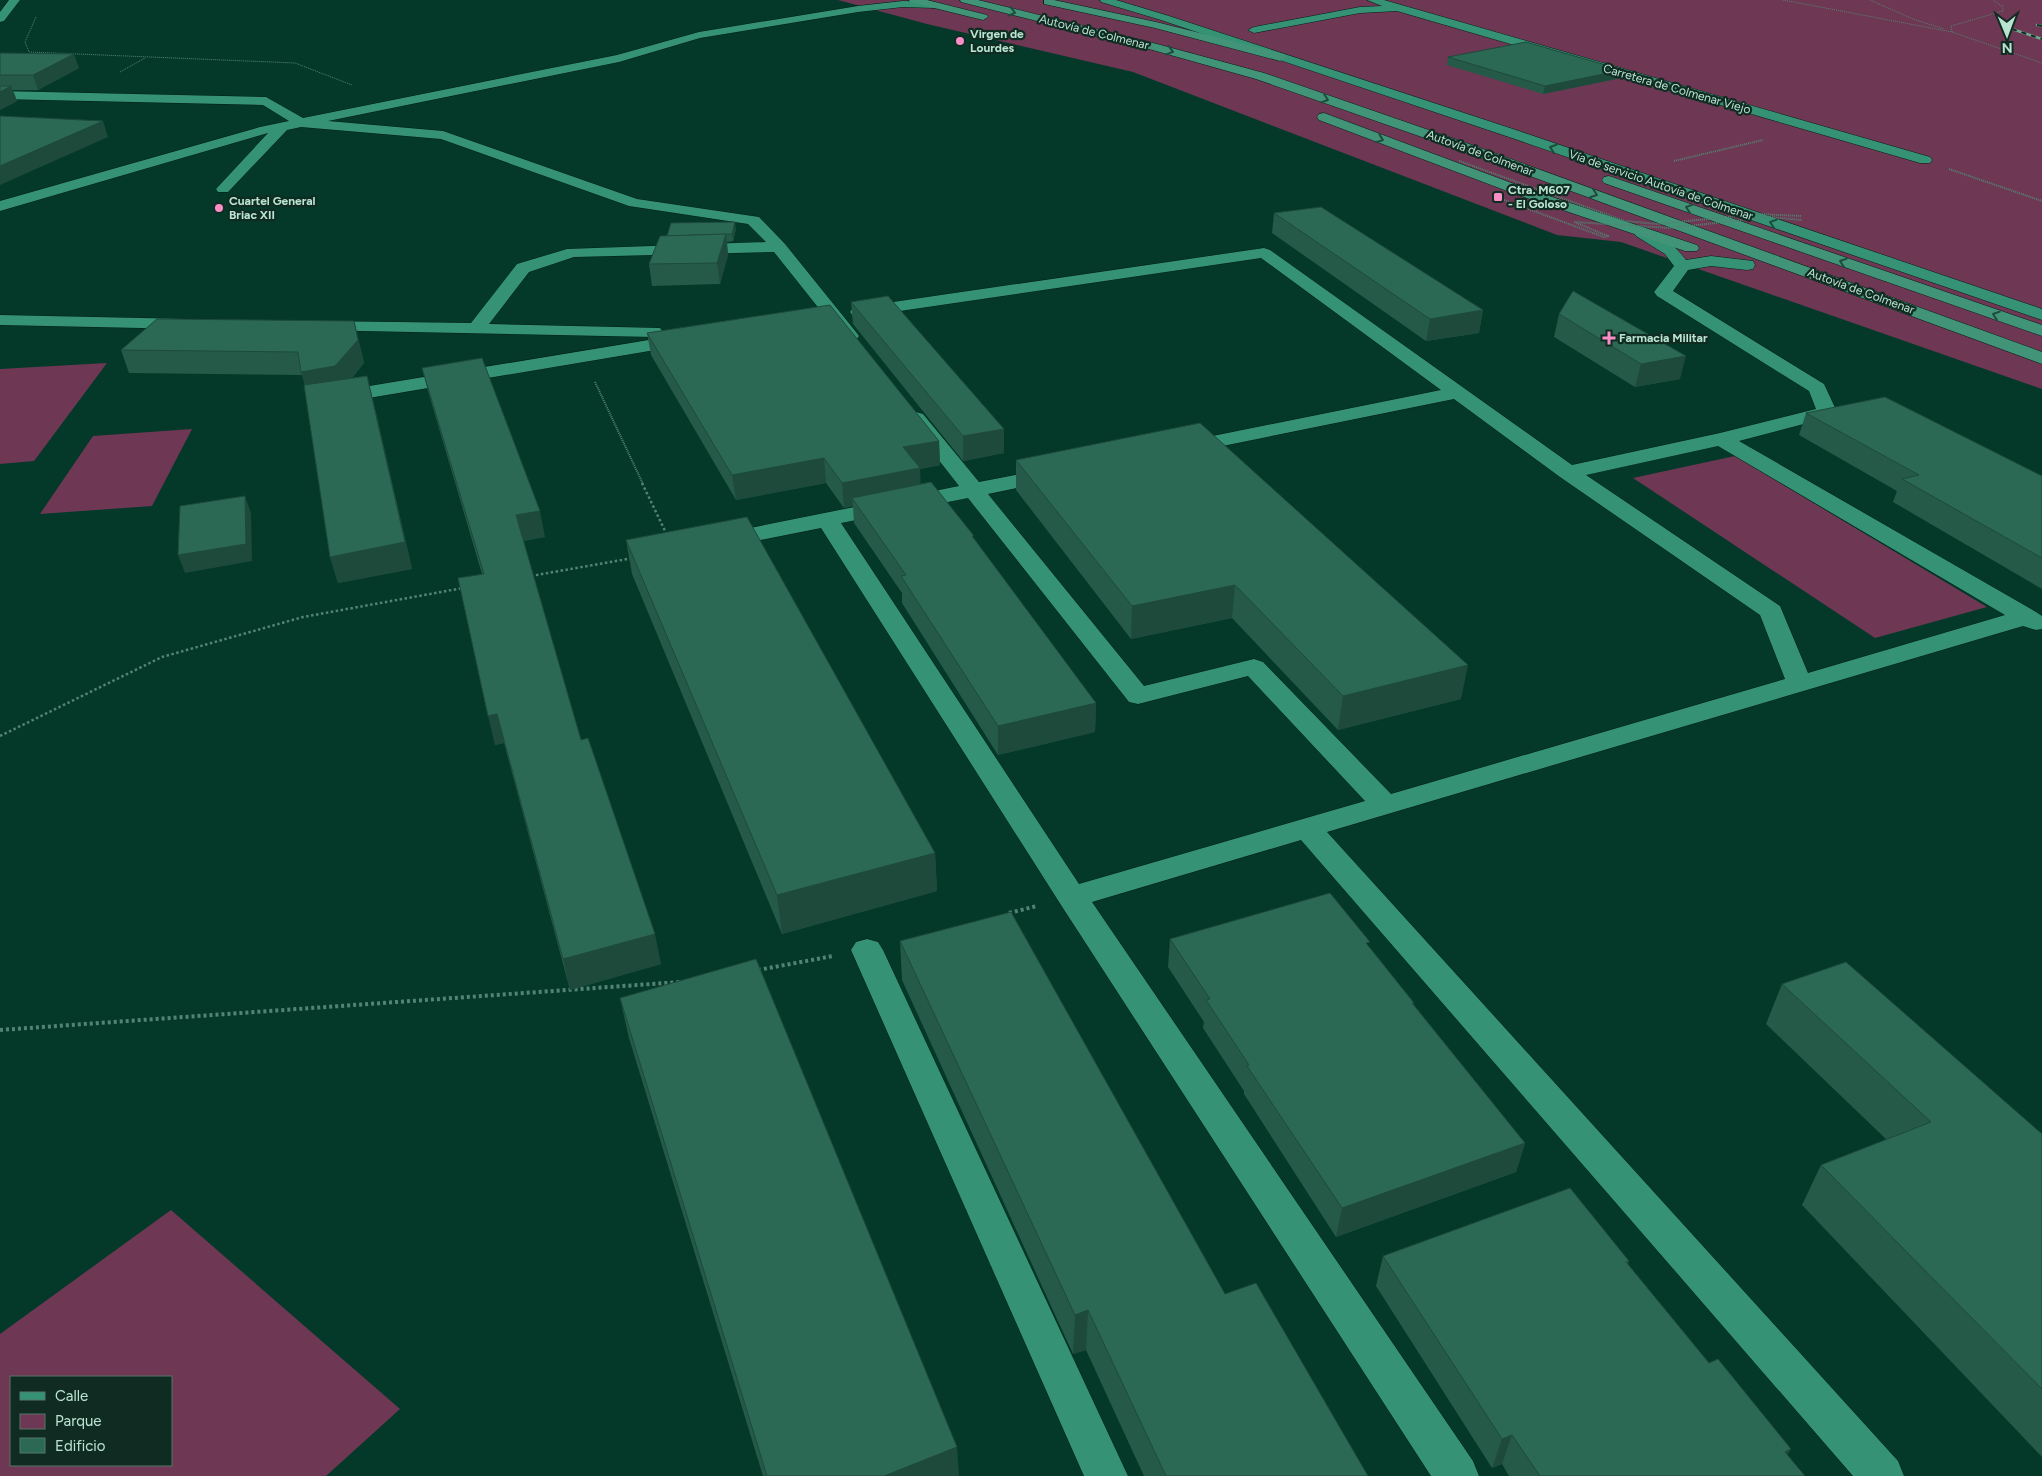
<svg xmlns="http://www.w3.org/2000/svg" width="2042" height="1476" font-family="Figtree,sans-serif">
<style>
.green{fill:#6e3754;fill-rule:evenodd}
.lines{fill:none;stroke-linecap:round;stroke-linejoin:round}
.minor-casing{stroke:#021e14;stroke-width:1}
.highway-casing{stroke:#021e14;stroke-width:1}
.path-far3{stroke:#538473;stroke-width:1;stroke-dasharray:1 1;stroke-linecap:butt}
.path-far2{stroke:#538473;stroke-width:2;stroke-dasharray:1 1;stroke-linecap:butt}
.path-far1{stroke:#538473;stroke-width:2.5;stroke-dasharray:2.5 2.5;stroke-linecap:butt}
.path{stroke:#538473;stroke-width:4;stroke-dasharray:3 3;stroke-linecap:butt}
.minor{fill:#369274;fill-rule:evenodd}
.highway{fill:#429478;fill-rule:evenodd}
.rail-casing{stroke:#77a594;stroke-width:2.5}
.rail{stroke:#102c22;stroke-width:2;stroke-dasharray:5;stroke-linecap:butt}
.path-bridge{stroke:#538473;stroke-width:2;stroke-dasharray:1 1;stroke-linecap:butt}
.wall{fill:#255a48}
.shaded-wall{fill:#1e4a3b}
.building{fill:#2b6954;stroke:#1e4a3b}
.oneway{stroke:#1f4b3c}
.oneway2{stroke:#1b4b3b}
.poi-dot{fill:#fa8fc8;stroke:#102c22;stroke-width:2}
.labels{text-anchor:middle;stroke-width:4.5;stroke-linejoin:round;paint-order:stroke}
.far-street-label{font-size:12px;fill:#bae4d2;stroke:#102c22}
.far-poi-label{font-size:12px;font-weight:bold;fill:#bae4d2;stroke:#102c22;text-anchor:start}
</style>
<rect width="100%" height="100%" fill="#04392a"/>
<!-- green -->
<g class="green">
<polygon points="838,0 2042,0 2042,389 1621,242 1557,235 1133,72 927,24"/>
<polygon points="107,363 34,461 0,464 0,369"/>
<polygon points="192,429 152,506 40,514 93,436"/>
<polygon points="1735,456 1987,607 1875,638 1633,478"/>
<path d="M171 1210 400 1409 326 1476H0V1334ZM11 1377H171V1465H11Z"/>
</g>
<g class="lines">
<!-- minor casing -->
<g class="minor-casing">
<g id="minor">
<polygon points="9,0 20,0 4,21 0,22 0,12"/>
<polygon points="1100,0 1116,0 1169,16 1519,131 2042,309 2042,320 1509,137 1161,20 1101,2"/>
<polygon points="1367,0 1384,0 1930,157 1932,160 1930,163 1920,163 1397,11 1360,13 1254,33 1248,30 1254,27 1360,7 1382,6"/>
<polygon points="903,1 934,2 939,5 934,8 903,7 858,12 700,38 619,62 328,121 443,131 637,199 759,217 785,244 856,332 859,336 856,340 850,341 844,340 774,252 574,257 529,272 489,324 660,328 663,332 660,336 654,337 313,330 310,326 313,322 319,321 471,323 517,264 567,249 766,242 748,224 629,206 441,139 301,127 287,130 228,192 218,192 216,189 268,133 0,211 0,201 260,127 289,121 263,105 0,99 0,91 266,97 303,118 617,55 699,32 858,6"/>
<path d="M1642 228C1659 233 1676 246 1686 260L1711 256 1753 261 1755 265 1753 269 1747 270 1711 266 1688 270 1673 291 1824 384 1837 412 1834 416 1739 441 2036 612 2042 616V629L2036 630 2023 626 1327 832 1898 1461 1904 1476H1853L1301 840 1092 902 1473 1461 1479 1476H1431L1061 905 821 528 720 548 712 546 709 541 712 536 720 534 959 486 906 418 909 414 916 412 923 414 979 482 1053 468 1061 469 1064 474 1061 479 988 494 1144 686 1254 659 1263 662 1391 794 1785 679 1760 615 1560 477 1454 399 1183 454 1176 452 1173 448 1176 444 1183 442 1441 390 1261 258 859 317 853 316 850 312 853 308 859 307 1264 248 1270 250 1572 465 1720 433 1816 409 1809 391 1657 296 1654 292 1674 266 1665 254 1636 236 1634 233 1636 230ZM1718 446 2005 615 1808 673 1780 606 1586 475ZM968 498 1129 702 1138 704 1248 676 1365 801 1079 884 841 523Z"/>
<polygon points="0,315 189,319 195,320 198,324 195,328 189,329 0,325"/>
<polygon points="685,334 691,336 694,340 691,344 333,404 326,402 323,398 326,394 333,392"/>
<polygon points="867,939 878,942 883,950 1128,1476 1084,1476 851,950 856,942"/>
</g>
</g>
<!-- highway casing -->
<g class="highway-casing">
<g id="highway">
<polygon points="909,0 927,0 987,15 988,17 983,20 910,2"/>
<polygon points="960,0 978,0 1157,44 1264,73 1472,145 2042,352 2042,364 1462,151 1256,79 1149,49 961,2"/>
<polygon points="1044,0 1054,0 1156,22 1284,54 1286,57 1280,61 1155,28 1044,4"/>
<polygon points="1324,113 1525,188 1697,245 1699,248 1697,251 1685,251 1515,194 1319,120 1317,117 1319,114"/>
<polygon points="1609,176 2042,325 2042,336 1604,183 1602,180 1604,177"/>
</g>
</g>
<!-- path-far3 -->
<g class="path-far3">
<polyline points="1783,0 1952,32 1951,26 2003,11 2003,7 1993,0"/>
<polyline points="1870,0 1913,19 1944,29"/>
<polyline points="36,17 25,42 29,52 295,63 352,85"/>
<polyline points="1952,32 2042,63"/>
<polyline points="120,72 145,58"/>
</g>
<!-- path-far2 -->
<g class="path-far2">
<polyline points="1674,161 1763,140"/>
<polyline points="1949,169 2042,201"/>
<polyline points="595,382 643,484"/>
</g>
<!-- path-far1 -->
<g class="path-far1">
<polyline points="642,483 667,535"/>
<polyline points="531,576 633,558"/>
<polyline points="0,736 162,657 303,617 463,588"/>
</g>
<!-- path -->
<g class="path">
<polyline points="1009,913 1037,906"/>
<polyline points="758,970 833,956"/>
<polyline points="0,1030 680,982"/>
</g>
<!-- minor -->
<use href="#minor" class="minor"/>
<!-- highway -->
<use href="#highway" class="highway"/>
<!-- rail casing -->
<g class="rail-casing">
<g id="rail">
<polyline points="2037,25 2042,26"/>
<polyline points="2012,29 2042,39"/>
</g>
</g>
<!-- rail -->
<use href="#rail" class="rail"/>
<!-- path-bridge -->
<g class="path-bridge">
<polyline points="1459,161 1625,221 1657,224 1758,214 1801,216"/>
<polyline points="1504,200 1604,237 1608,236 1574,222 1670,228 1770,217 1802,220"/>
</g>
</g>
<!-- wall -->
<g class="wall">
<polygon points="0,53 79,68 38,90 13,90 17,101 0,110"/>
<polygon points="1448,57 1623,70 1621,78 1543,94 1447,65"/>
<polygon points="1274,213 1483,310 1479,333 1426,341 1272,233"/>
<polygon points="736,229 733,241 727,242 728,255 720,284 652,286 649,264 667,236"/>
<polygon points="851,302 1004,429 1004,453 963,461 853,324"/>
<polygon points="1559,314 1680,379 1635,387 1554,337"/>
<polygon points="354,321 364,363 351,379 373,400 412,569 338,583 330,557 305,385 302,375 129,373 121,350"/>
<polygon points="647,333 939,441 940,465 920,469 920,484 974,539 1096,703 1095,732 998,755 902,603 902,593 854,523 853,506 844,508 826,483 736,500 651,355"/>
<polygon points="422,368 545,537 523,541 581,740 661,964 570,990 504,743 495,745 482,574 428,391"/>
<polygon points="1806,413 2042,476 2042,589 1893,502 1897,491 1799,435"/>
<polygon points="1016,460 1461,699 1338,730 1232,618 1131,639 1016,490"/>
<polygon points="626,540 935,853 937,891 782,934 632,574"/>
<polygon points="1170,939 1369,947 1414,1003 1414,1005 1525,1143 1516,1172 1336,1237 1244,1094 1244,1091 1203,1028 1204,1022 1168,967"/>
<polygon points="900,941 1225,1294 1368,1476 1144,1476 1086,1350 1073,1354 902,980"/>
<polygon points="1782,984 2042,1134 2042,1457 1802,1205 1821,1165 1887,1140 1766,1024"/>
<polygon points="620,998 959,1476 763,1476 629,1038"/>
<polygon points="1383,1256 1629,1261 1628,1264 1709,1363 1805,1476 1509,1476 1502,1464 1492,1468 1376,1286"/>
</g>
<!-- shaded-wall -->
<g class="shaded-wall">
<polygon points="74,54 79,68 38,90 33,75"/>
<polygon points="1623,70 1621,78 1543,94 1545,86"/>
<polygon points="11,86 17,101 0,110 0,92"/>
<polygon points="103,121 108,137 0,185 0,166"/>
<polygon points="735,222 736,229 733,241 732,234"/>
<polygon points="726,234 728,255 720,284 717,263"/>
<polygon points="1483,310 1479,333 1426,341 1430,319"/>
<polygon points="354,321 364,363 341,389 308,395 301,372"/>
<polygon points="1686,356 1680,379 1635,387 1641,364"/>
<polygon points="367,376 373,400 412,569 338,583 330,557"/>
<polygon points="1004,429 1004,453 963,461 963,436"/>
<polygon points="939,441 940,465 920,469 921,493 852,498 853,506 844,508 842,483 903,447"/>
<polygon points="824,458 826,483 736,500 732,475"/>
<polygon points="245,496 251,513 252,561 185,573 178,555"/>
<polygon points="540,511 545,537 521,541 516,515"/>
<polygon points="1235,585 1232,618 1131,639 1132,606"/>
<polygon points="1468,665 1461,699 1338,730 1343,696"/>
<polygon points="1096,703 1095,732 998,755 998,726"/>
<polygon points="497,714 504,743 495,745 488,716"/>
<polygon points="935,853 937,891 782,934 777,895"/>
<polygon points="655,934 661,964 570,990 563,959"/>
<polygon points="1525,1143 1516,1172 1336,1237 1342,1208"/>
<polygon points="1088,1310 1086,1350 1073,1354 1075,1315"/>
<polygon points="1512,1435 1502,1464 1492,1468 1502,1439"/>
<polygon points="957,1447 959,1476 884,1476"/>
<polygon points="1791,1449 1776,1476 1785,1452"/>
</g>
<!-- building -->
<g class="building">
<polygon points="1526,42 1623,70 1545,86 1448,57"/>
<polygon points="0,53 74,54 33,75 0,75"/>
<polygon points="0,86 11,86 0,92"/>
<polygon points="0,116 103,121 0,166"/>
<polygon points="1321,207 1483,310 1430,319 1274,213"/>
<polygon points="735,222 732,234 667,236 671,223"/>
<polygon points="726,234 717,263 649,264 660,236"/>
<polygon points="1573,291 1686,356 1641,364 1559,314"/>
<polygon points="888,296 1004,429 963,436 851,302"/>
<polygon points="830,305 939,441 903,447 920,468 842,483 824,458 732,475 647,333"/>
<polygon points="157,319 354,321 358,340 335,366 301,372 298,352 121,350"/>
<polygon points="482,358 540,511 516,515 581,740 588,738 655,934 563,959 497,714 488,716 458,578 484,574 422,368"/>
<polygon points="367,376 405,542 330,557 304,385"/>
<polygon points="1885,397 2042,476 2042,558 1902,479 1919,475 1806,413"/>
<polygon points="1200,423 1468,665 1343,696 1235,585 1132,606 1016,460"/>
<polygon points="931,482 974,536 972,536 1096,703 998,726 901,576 906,575 852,498"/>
<polygon points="245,496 246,544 178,555 180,506"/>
<polygon points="747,517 935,853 777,895 626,540"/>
<polygon points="1330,893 1370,942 1366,943 1414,1003 1412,1003 1525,1143 1342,1208 1247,1066 1249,1065 1206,1000 1210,999 1170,939"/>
<polygon points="1011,912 1225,1294 1256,1283 1368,1476 1166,1476 1088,1310 1075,1315 900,941"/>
<polygon points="756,959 957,1447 884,1476 767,1476 620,998"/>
<polygon points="1846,962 2042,1134 2042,1389 1821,1165 1931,1122 1782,984"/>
<polygon points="1570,1188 1629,1261 1626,1262 1709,1363 1718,1359 1791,1449 1785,1452 1805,1476 1540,1476 1512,1435 1502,1439 1383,1256"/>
</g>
<!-- one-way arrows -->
<defs><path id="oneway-chevron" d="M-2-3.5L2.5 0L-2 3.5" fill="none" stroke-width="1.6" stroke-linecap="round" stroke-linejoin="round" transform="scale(1.25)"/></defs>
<g class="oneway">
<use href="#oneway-chevron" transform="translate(1012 12) rotate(14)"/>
<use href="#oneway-chevron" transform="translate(1170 51) rotate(16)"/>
<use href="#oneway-chevron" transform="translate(1325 99) rotate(19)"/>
<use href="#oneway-chevron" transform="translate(1380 139) rotate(21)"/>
<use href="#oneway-chevron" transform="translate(1594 194) rotate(20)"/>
<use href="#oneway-chevron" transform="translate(1689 208) rotate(-161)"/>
<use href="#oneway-chevron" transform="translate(1843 262) rotate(-161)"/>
<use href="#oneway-chevron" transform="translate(1996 315) rotate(-161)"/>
</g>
<g class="oneway2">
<use href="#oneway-chevron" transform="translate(1553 148) rotate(-161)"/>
<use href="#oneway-chevron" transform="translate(1773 223) rotate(-161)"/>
</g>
<!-- markers -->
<g class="poi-dot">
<circle cx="960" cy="41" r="5"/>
<rect x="1493" y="192" width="10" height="10" rx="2.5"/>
<circle cx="219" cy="208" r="5"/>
<path d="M1606.5 330.5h5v5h5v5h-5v5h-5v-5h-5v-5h5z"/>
</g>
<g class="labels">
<!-- far-street labels -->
<g class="far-street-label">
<text transform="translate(1094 32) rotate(14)" y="4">Autovía de Colmenar</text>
<text transform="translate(1677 89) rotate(16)" y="4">Carretera de Colmenar Viejo</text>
<text transform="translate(1480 153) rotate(20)" y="4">Autovía de Colmenar</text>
<text transform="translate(1661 185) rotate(19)" y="4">Vía de servicio Autovía de Colmenar</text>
<text transform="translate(1861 291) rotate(20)" y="4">Autovía de Colmenar</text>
</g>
<!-- far-poi labels -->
<g class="far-poi-label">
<text x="970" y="38">Virgen de<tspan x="970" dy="14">Lourdes</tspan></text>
<text x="1508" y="194">Ctra. M607<tspan x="1508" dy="14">- El Goloso</tspan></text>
<text x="229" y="205">Cuartel General<tspan x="229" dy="14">Briac XII</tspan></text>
<text x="1619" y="342">Farmacia Militar</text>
</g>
</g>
<!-- legend -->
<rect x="10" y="1376" width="162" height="90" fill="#102c22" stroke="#547668"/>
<rect x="20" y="1392" width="25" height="8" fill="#369274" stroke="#547668"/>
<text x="55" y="1401" font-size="15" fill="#bae4d2">Calle</text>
<rect x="20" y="1414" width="25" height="15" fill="#6e3754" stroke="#547668"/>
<text x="55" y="1426" font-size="15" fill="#bae4d2">Parque</text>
<rect x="20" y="1438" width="25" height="15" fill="#2b6954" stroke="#547668"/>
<text x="55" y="1451" font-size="15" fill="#bae4d2">Edificio</text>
<!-- north arrow -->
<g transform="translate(2007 35) rotate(179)" stroke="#102c22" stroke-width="4" paint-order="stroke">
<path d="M0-4L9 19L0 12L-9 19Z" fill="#bae4d2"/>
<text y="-8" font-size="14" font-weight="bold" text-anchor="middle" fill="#bae4d2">N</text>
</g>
</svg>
